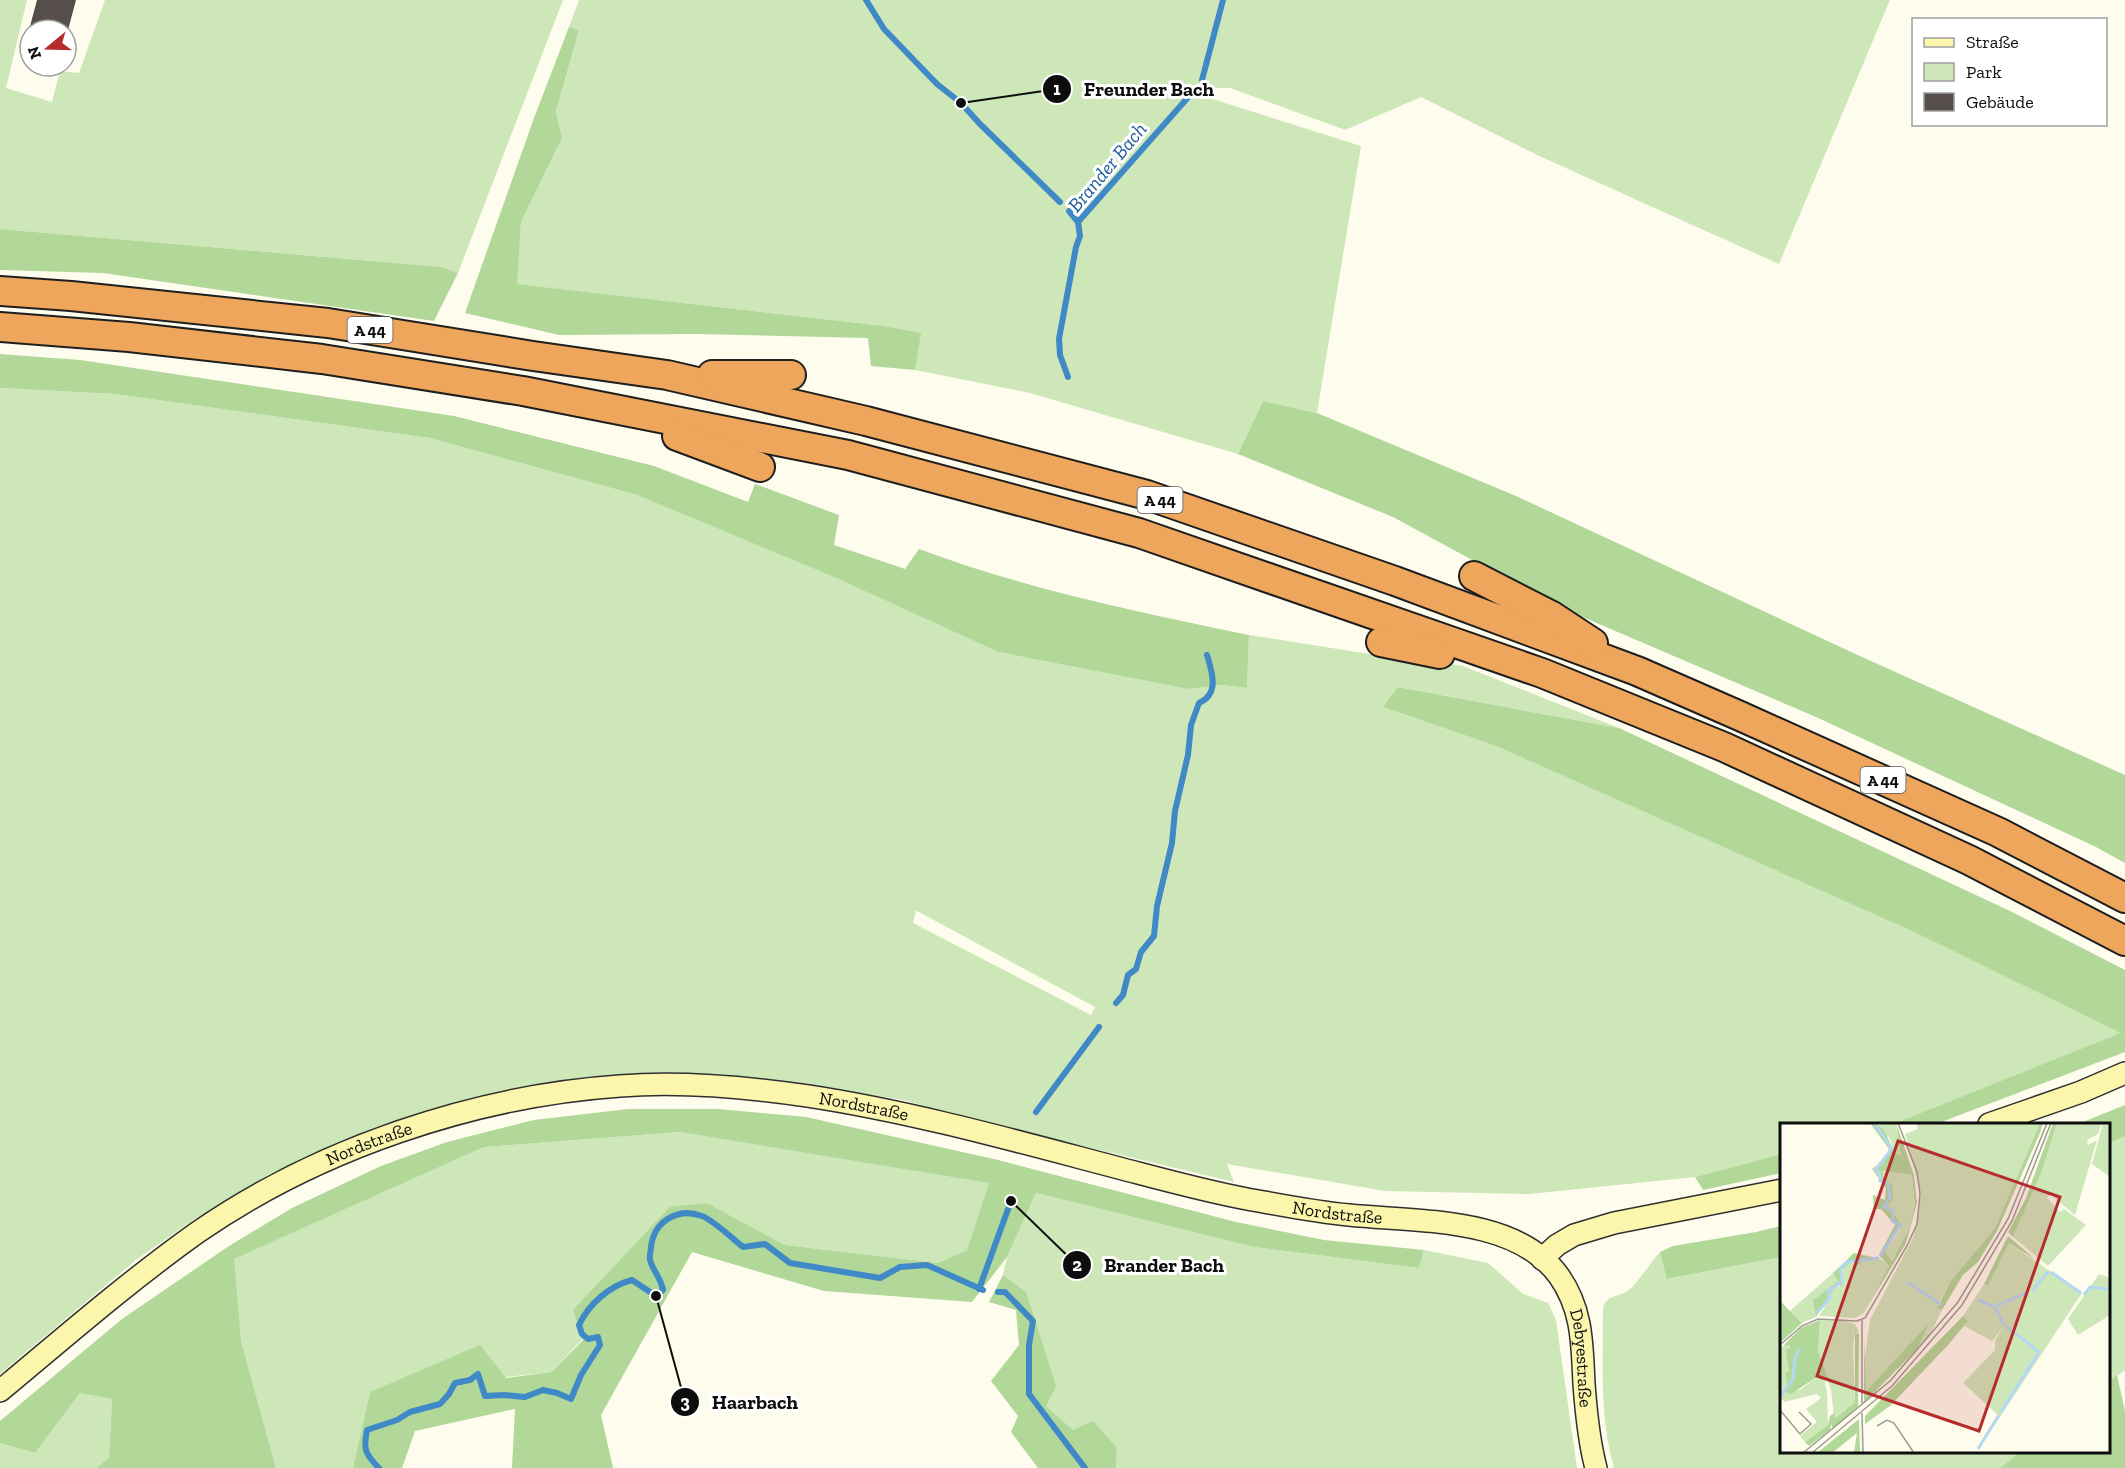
<svg xmlns="http://www.w3.org/2000/svg" width="2125" height="1468" font-family="'Zilla Slab',serif">
<style>
.green{fill:#cee7b9;fill-rule:evenodd}
.forest{fill:#b1d799}
.lines{fill:none;stroke-linecap:round;stroke-linejoin:round}
.stream{stroke:#3f89c6;stroke-width:6}
.building{fill:#554e4a}
.secondary-casing{stroke:#2f2f2f;stroke-width:24}
.highway-casing{stroke:#1e1e1e;stroke-width:32}
.secondary{stroke:#fbf6ab;stroke-width:21}
.highway{stroke:#eda65c;stroke-width:28}
.labels{text-anchor:middle;stroke-width:6;stroke-linejoin:round;paint-order:stroke}
.shield{fill:#fff;stroke:#565656;stroke-width:1.5}
.shield-label{font-size:16px;font-weight:bold;fill:#0d0d0d}
.street-label{font-size:18px;fill:#0d0d0d;stroke:#fff}
.water-label{font-size:20px;font-style:italic;fill:#1c5c98;stroke:#fff}
.inset-river{fill:none;stroke:#b4d8f3;stroke-width:3}
.inset-road{fill:none;stroke:#9e9c93;stroke-width:1.5}
.view{fill:#b62c2c;fill-opacity:0.15;stroke:#b62c2c;stroke-width:3}
.inset-edge{fill:none;stroke:#0d0d0d;stroke-width:3}
.leader{fill:none;stroke:#0d0d0d;stroke-width:2}
.callout-dot{fill:#0d0d0d;stroke:#fff;stroke-width:2}
.mark-label{font-size:18px;text-anchor:middle;font-weight:bold;fill:#fff}
.callout-label{font-size:20px;text-anchor:middle;font-weight:bold;fill:#0d0d0d;stroke:#fff;stroke-width:6;stroke-linejoin:round;paint-order:stroke}
</style>
<rect width="100%" height="100%" fill="#fefced"/>
<!-- green -->
<g class="green">
<polygon points="0,0 27,0 6,88 52,102 60,71 79,73 105,0 563,0 458,273 442,267 0,229"/>
<polygon points="579,0 1890,0 1779,264 1537,155 1421,97 1345,130 1230,88 1189,88 1200,95 1361,146 1317,413 1263,401 1238,454 1030,393 915,370 920,333 884,326 516,284 521,222 562,138 556,111 579,32 569,27"/>
<path d="M0 388 115 394 430 438 637 495 836 578 998 652 1188 689 1222 685 1247 688 1249 635 1376 655 1389 654 1463 666 1619 728 1399 687 1383 707 1496 746 1914 932 2122 1033 1893 1124H1782L1781 1154 1695 1177 1530 1194 1385 1191 1227 1164 1234 1182 987 1123 903 1100 809 1085 721 1074 621 1075 526 1088 435 1109 366 1131 268 1175 193 1220 136 1260 0 1374ZM916 911H917L1095 1007 1091 1015 913 923Z"/>
<polygon points="680,1132 990,1182 967,1250 938,1263 785,1245 707,1203 552,1372 370,1392 353,1468 276,1468 241,1341 233,1259 484,1147"/>
<polygon points="2125,1136 2125,1370 2109,1382 2108,1143"/>
<polygon points="1036,1193 1254,1247 1419,1268 1424,1250 1488,1263 1523,1294 1548,1303 1556,1320 1577,1468 1116,1468 1117,1448 1073,1430 1046,1406 1026,1292 1003,1275 1007,1257"/>
<path d="M1660 1252 1668 1279 1781 1257 1782 1452H2020L2000 1468H1614C1599 1416 1603 1361 1603 1308 1607 1293 1620 1298 1629 1290 1640 1280 1650 1263 1660 1252Z"/>
<polygon points="80,1393 112,1399 109,1458 96,1468 0,1468 0,1443 35,1453"/>
</g>
<!-- forest -->
<g class="forest">
<polygon points="569,27 579,31 556,111 562,138 521,222 517,284 884,326 921,333 915,370 871,366 868,338 697,334 559,335 465,313 534,118"/>
<polygon points="0,229 442,267 458,273 434,321 103,273 0,270"/>
<path d="M0 354 80 360 454 416 654 466 748 502 755 484 839 515 834 545 905 569 919 549C1026 589 1137 612 1249 635L1247 688 1222 685 1188 689 998 652 836 578 637 495 430 438 115 394 0 388Z"/>
<polygon points="1263,401 1317,413 1516,496 1862,657 2125,775 2125,863 2096,847 1816,717 1557,606 1393,517 1238,454"/>
<polygon points="1398,687 1619,728 2010,911 2125,970 2125,1052 1936,1124 1893,1124 2121,1033 1914,932 1496,746 1383,707"/>
<polygon points="2125,1105 2125,1136 2109,1143 2108,1124 2078,1124"/>
<polygon points="628,1109 719,1109 806,1117 998,1160 1236,1222 1324,1240 1424,1250 1419,1268 1254,1247 1036,1193 1007,1257 972,1302 824,1291 692,1252 601,1415 613,1468 512,1468 515,1409 415,1431 402,1468 353,1468 370,1392 480,1345 506,1378 552,1372 583,1340 573,1310 670,1207 707,1203 785,1245 938,1263 967,1250 989,1183 680,1132 484,1147 234,1259 241,1341 276,1468 96,1468 109,1458 112,1399 80,1393 35,1453 0,1443 0,1421 122,1319 229,1246 292,1208 381,1166 447,1142 534,1120"/>
<polygon points="1781,1154 1781,1173 1703,1190 1695,1177"/>
<polygon points="1781,1226 1781,1257 1667,1279 1660,1252 1673,1246 1756,1232"/>
<polygon points="1003,1275 1026,1292 1056,1386 1046,1406 1073,1430 1093,1421 1117,1448 1116,1468 1038,1468 1011,1432 1018,1416 991,1381 1019,1345 1016,1310 989,1302"/>
<polygon points="2117,1375 2125,1411 2125,1468 2000,1468 2020,1452 2108,1452 2109,1382"/>
</g>
<g class="lines">
<!-- stream -->
<g class="stream">
<polyline points="866,0 884,29 937,84 961,103 980,124 1060,202"/>
<polyline points="1202,80 1223,0"/>
<polyline points="1069,211 1078,222"/>
<polyline points="1068,377 1060,355 1059,339 1076,247 1080,236 1078,222 1191,94"/>
<path d="M1116 1003 1123 995 1128 975 1136 969 1141 952 1154 936 1157 906 1172 843 1175 811 1188 755 1191 725 1199 703C1220 694 1212 672 1207 655"/>
<polyline points="1036,1112 1099,1027"/>
<polyline points="979,1289 1011,1201"/>
<polyline points="998,1292 1005,1292 1033,1321 1029,1345 1029,1394 1085,1468"/>
<path d="M379 1468C365 1454 363 1449 367 1430L397 1420 410 1412 440 1404 449 1394 455 1383 470 1380 478 1374 485 1396 504 1395 525 1397 543 1390 557 1393 571 1399 581 1375 600 1345 598 1337 588 1339 582 1334 579 1325C589 1304 609 1286 632 1280L656 1296 663 1290C661 1278 653 1271 650 1260 649 1256 651 1251 651 1247 654 1221 678 1207 702 1216 713 1220 733 1239 743 1247L765 1244 790 1263 880 1278 900 1267 927 1265 983 1290"/>
</g>
</g>
<!-- building -->
<polygon class="building" points="37,0 76,0 68,30 29,30"/>
<g class="lines">
<!-- secondary casing -->
<g class="secondary-casing">
<g id="secondary">
<polyline points="1989,1124 2081,1092 2125,1073"/>
<polyline points="1542,1259 1557,1245 1574,1235 1614,1223 1782,1190"/>
<path id="s1" d="M0 1391C65 1337 129 1281 198 1232 318 1149 474 1096 620 1086 682 1081 746 1087 808 1096 913 1112 1016 1141 1119 1168 1161 1179 1204 1191 1247 1199 1281 1205 1315 1212 1349 1215 1416 1222 1516 1216 1559 1276 1583 1310 1582 1345 1584 1384 1586 1411 1589 1442 1596 1468"/>
</g>
</g>
<!-- highway casing -->
<g class="highway-casing">
<g id="highway">
<polyline points="0,291 71,296 328,323 533,356 667,375 866,421 1147,495 1395,581 1637,671 1740,716 1998,832 2125,898"/>
<polyline points="0,327 129,337 322,359 523,391 848,455 1139,533 1542,673 1724,747 1969,860 2125,941"/>
<polyline points="712,375 791,375"/>
<polyline points="677,436 760,467"/>
<polyline points="1474,576 1552,616 1593,643"/>
<polyline points="1381,642 1440,654"/>
</g>
</g>
<!-- secondary -->
<use href="#secondary" class="secondary"/>
<!-- highway -->
<use href="#highway" class="highway"/>
</g>
<g class="labels">
<!-- shield labels -->
<g class="shield">
<rect x="347.5" y="317" width="45" height="26" rx="4.5"/>
<rect x="1137.5" y="487" width="45" height="26" rx="4.5"/>
<rect x="1860.5" y="767" width="45" height="26" rx="4.5"/>
</g>
<g class="shield-label">
<text x="370" y="336">A 44</text>
<text x="1160" y="506">A 44</text>
<text x="1883" y="786">A 44</text>
</g>
<!-- street labels -->
<g class="street-label">
<text dy="6" stroke="none"><textPath href="#s1" startOffset="951">Nordstraße</textPath></text>
<text dy="6" stroke="none"><textPath href="#s1" startOffset="447">Nordstraße</textPath></text>
<text dy="6" stroke="none"><textPath href="#s1" startOffset="1437">Nordstraße</textPath></text>
<text dy="6" stroke="none"><textPath href="#s1" startOffset="1761">Debyestraße</textPath></text>
</g>
<!-- water labels -->
<g class="water-label">
<text transform="translate(1107 167) rotate(-50)" y="7">Brander Bach</text>
</g>
</g>
<!-- overview -->
<g transform="translate(1780 1123)">
<rect width="330" height="330" fill="#fefced"/>
<path d="M115 0 123 30 121 33 115 30 110 16 98 2ZM136 0H260L215 105 170 159 159 179 157 185 162 187 151 210 138 225 149 200 85 269 84 240 90 197 134 113 141 71 125 11 138 6ZM277 0H322L318 11 307 17 308 22 317 17 295 92 270 71 267 75 280 89 284 86 306 102 268 143 233 114 262 48ZM323 0H330V54L312 41ZM102 48 132 52 135 84 129 106 112 138 105 129 120 106 108 82 113 75ZM229 120 302 170 212 306 218 292 183 260 215 227V217L224 203 212 218 184 203 188 198 183 193 204 161 208 163ZM85 136H101L109 143 84 190 75 195 39 193 51 175 50 171 55 164H60L62 147 71 139ZM53 150 58 158 33 177 36 194 22 200 10 188ZM319 151 330 155V192L298 212 288 196ZM40 197 66 198 75 201 79 209H75L73 224 75 279 54 295 51 267 38 228ZM8 220 9 250 5 248 7 261 2 267H20L37 254 44 255 47 269 48 302 25 319 20 313 37 299 26 286 41 275 37 271 4 279 0 272V225Z" fill="#cee7b9"/>
<path d="M90 0H96L105 9 115 30 121 33 116 0 134 52 137 80 126 120 88 183 109 143 99 132 115 102 101 86H94L93 72 105 77 106 65 92 46 105 36 109 26ZM103 48 132 52 135 83 129 106 112 138 105 129 121 102 108 82 113 76 112 62 104 56ZM260 0H263L260 10 217 108 198 139 183 152 162 187 157 185 170 159 215 105ZM273 0H277L262 48 233 114 228 109 246 75ZM228 113 255 136 229 120 208 163 204 161ZM74 130 101 136H85L78 142 71 139 62 147V162L55 164 36 194 33 177 58 158 53 150ZM0 178 22 200 0 220 1 195ZM183 193 188 198 168 222 110 283 85 301V293ZM40 197 38 228 48 255 37 254 11 271 2 268 7 261 5 248 9 249 6 228 10 223 4 222 21 205ZM149 200 138 225 84 280V216L86 268ZM75 209 79 211 78 284 53 306 51 301 50 307 29 323 25 319 48 302 50 293 54 290 55 295 75 279ZM79 296 80 330H74L77 310 52 330H37Z" fill="#b1d799" fill-rule="evenodd"/>
<path class="inset-river" d="M94 0 112 26 95 47 99 49 100 58 108 60 110 74 104 84 113 88 112 98 120 102 100 133M271 149 301 170M127 159 162 182M252 168 269 148M304 172 310 164 330 166M198 177 215 184 224 202M217 183 248 169M37 190 50 175 48 169 62 158 60 146 67 139 99 135M0 274 13 256 15 233 20 226M221 289 259 229 226 203M198 326 219 292"/>
<path class="inset-road" d="M0 222 22 203 38 196 77 198 85 195 128 121 137 101 140 71 137 49 118 0M82 280V196M0 287 20 311 31 301 19 289M82 290 83 330M97 303 107 297 114 300 134 330M23 330 110 258 178 179 228 96 267 0M32 330 112 263 182 182 232 98 271 0"/>
<path class="view" d="M118 18 280 74 199 308 37 253Z"/>
<rect width="330" height="330" class="inset-edge"/>
</g>
<!-- callouts -->
<path class="leader" d="M961 103L1057 89M1011 1201L1077 1265M656 1296L685 1402"/>
<g class="callout-dot">
<circle cx="961" cy="103" r="6"/>
<circle cx="1011" cy="1201" r="6"/>
<circle cx="656" cy="1296" r="6"/>
<circle cx="1057" cy="89" r="15"/>
<circle cx="1077" cy="1265" r="15"/>
<circle cx="685" cy="1402" r="15"/>
</g>
<g class="mark-label">
<text x="1057" y="95">1</text>
<text x="1077" y="1271">2</text>
<text x="685" y="1408">3</text>
</g>
<g class="callout-label">
<text x="1149" y="96">Freunder Bach</text>
<text x="1164" y="1272">Brander Bach</text>
<text x="755" y="1409">Haarbach</text>
</g>
<!-- legend -->
<rect x="1912" y="18" width="195" height="108" fill="#ffffff" stroke="#9e9e9e" stroke-width="1.5"/>
<rect x="1924" y="38" width="30" height="9" fill="#fbf6ab" stroke="#9e9e9e" stroke-width="1.5"/>
<text x="1966" y="48" font-size="18" fill="#0d0d0d">Straße</text>
<rect x="1924" y="63" width="30" height="18" fill="#cee7b9" stroke="#9e9e9e" stroke-width="1.5"/>
<text x="1966" y="78" font-size="18" fill="#0d0d0d">Park</text>
<rect x="1924" y="93" width="30" height="18" fill="#554e4a" stroke="#9e9e9e" stroke-width="1.5"/>
<text x="1966" y="108" font-size="18" fill="#0d0d0d">Gebäude</text>
<!-- north arrow -->
<g transform="translate(48 48) rotate(251)"><circle r="28" fill="#ffffff" stroke="#9e9e9e" stroke-width="1.5"/>
<path d="M0-4.5L10 22L0 15L-10 22Z" fill="#b62c2c"/>
<text y="-9" font-size="16" font-weight="bold" text-anchor="middle" fill="#0d0d0d">N</text>
</g>
</svg>
